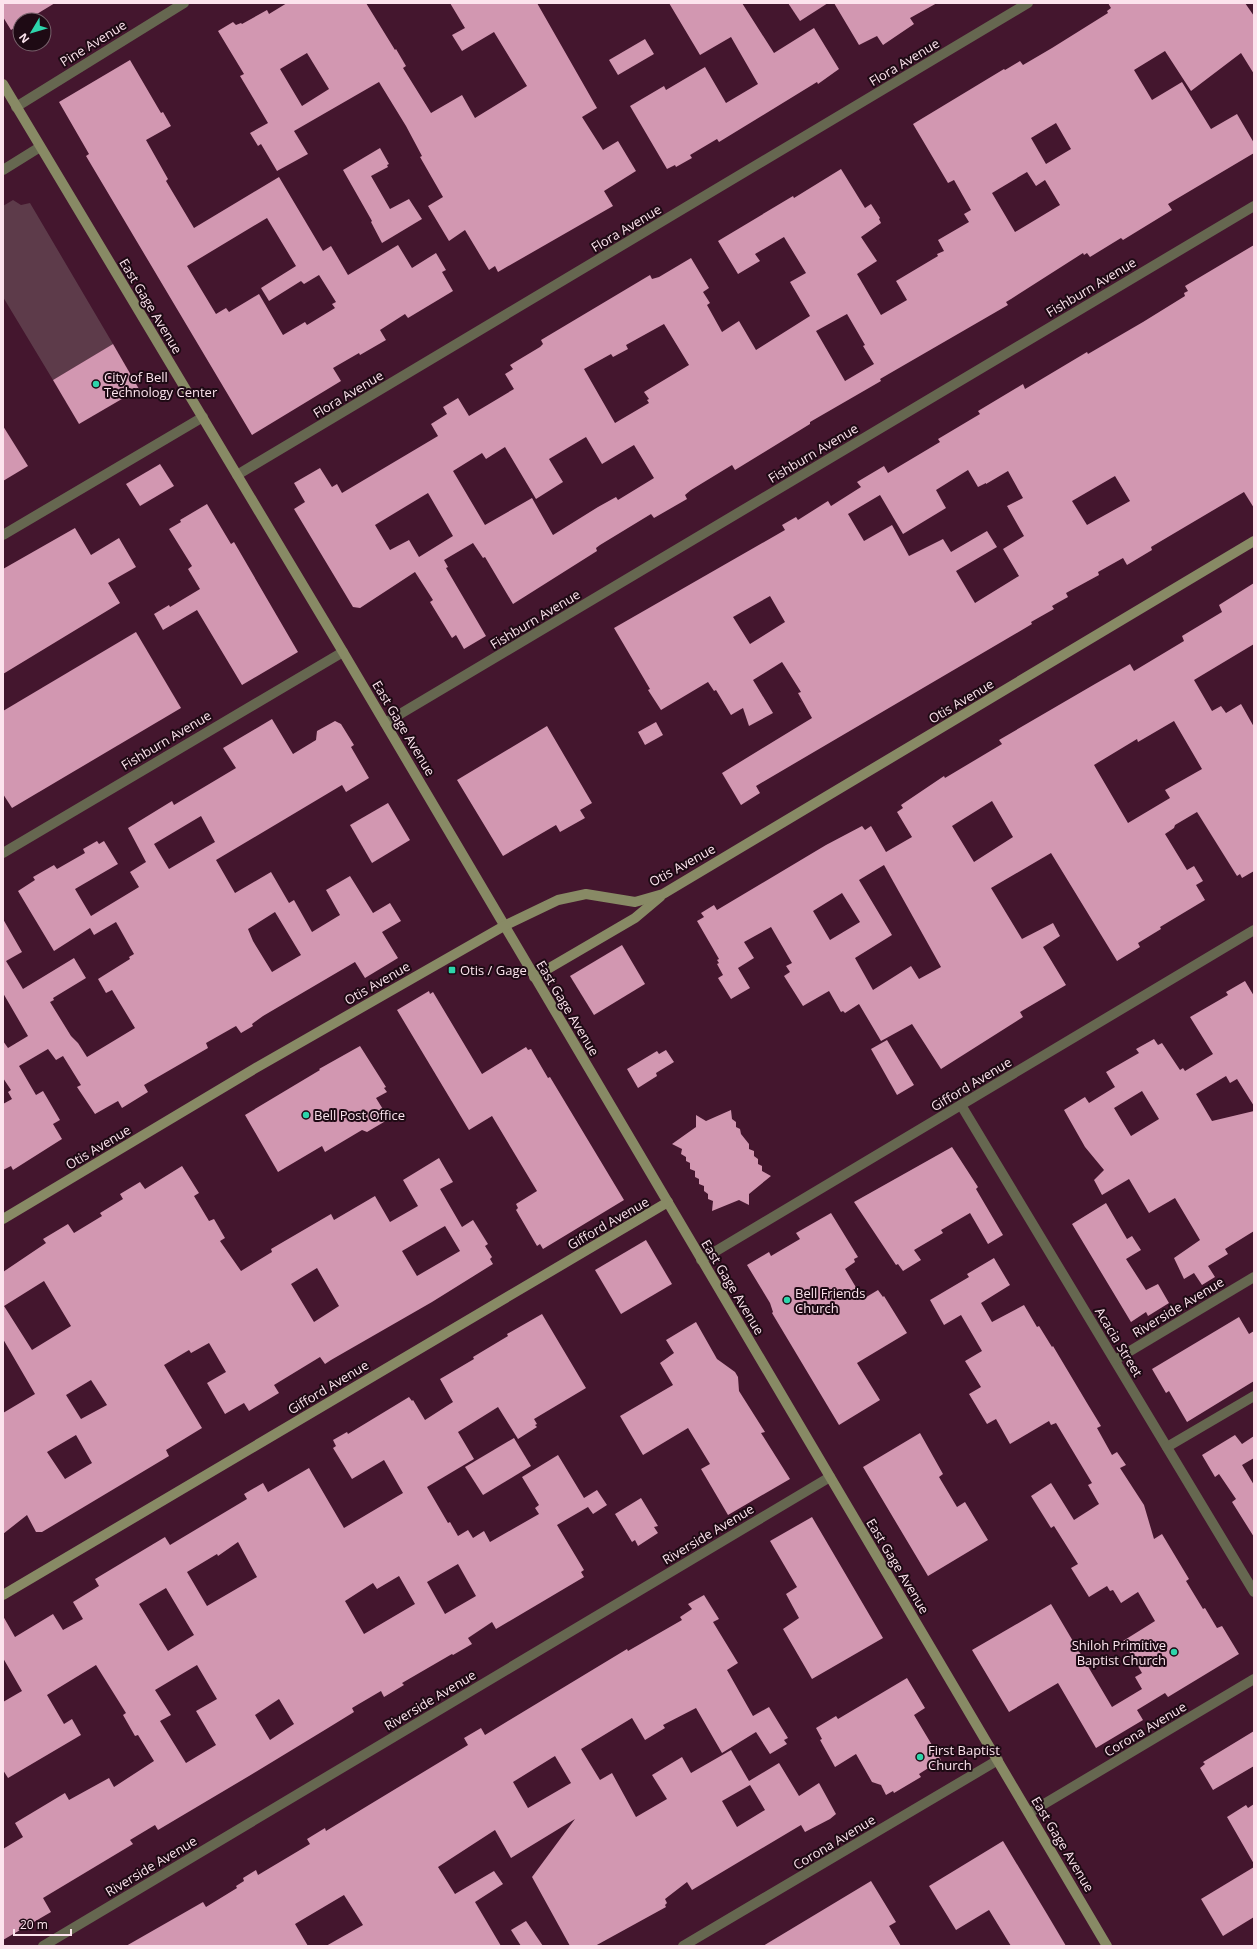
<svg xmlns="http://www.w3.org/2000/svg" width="1257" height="1949" font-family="'Open Sans',sans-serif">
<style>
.green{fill:#5d3b4a}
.building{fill:#d297b1;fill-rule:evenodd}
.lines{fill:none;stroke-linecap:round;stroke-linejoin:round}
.street{stroke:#666750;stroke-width:10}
.secondary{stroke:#888a65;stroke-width:10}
.poi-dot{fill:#2dd5ab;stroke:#1e0a14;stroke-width:1.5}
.labels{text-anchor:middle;stroke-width:4;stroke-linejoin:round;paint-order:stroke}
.street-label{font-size:13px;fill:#fce3ed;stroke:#1e0a14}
.poi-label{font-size:13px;fill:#fce3ed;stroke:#1e0a14;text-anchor:start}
</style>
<rect width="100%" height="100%" fill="#44162e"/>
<!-- green -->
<polygon class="green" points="13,200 21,205 30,203 113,344 53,380 3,297 3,206"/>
<!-- building -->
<g class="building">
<polygon points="3,3 55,3 27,20 20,20 20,24 11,30 3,17"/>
<path d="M287 3H366L395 50 396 49 406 66 403 68 431 113 462 95 475 118 527 86 494 32 462 51 452 35 465 28 450 3H537L597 108 582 117 603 150 618 141 636 171 604 191 613 206 498 272 495 266 489 270 465 230 449 241 428 206 443 197 420 157 422 156 406 126 379 82 294 131 308 154 277 171 261 144 258 146 250 133 268 123 240 76 244 74 218 31 233 22 236 25 241 23 242 24 267 10 269 14ZM307 53 329 89 302 106 280 69Z"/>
<polygon points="669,3 742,3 774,53 814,28 839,69 818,84 817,82 719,142 717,139 690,155 692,158 676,167 675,165 667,169 630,106 664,86 666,90 705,67 726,103 758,84 731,37 700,55"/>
<polygon points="788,3 828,3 800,21"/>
<polygon points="834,3 937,3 910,18 914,24 883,45 877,36 859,45"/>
<path d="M1108 3H1245L1254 16V74L1241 53 1191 91 1165 51 1134 70 1152 100 1182 82 1211 129 1237 114 1254 143V153L1168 204 1172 210 1123 240 1121 238 1090 257 1087 253 1084 255 1083 253 1011 299 1006 302 1008 305 880 379 881 381 810 422V424L735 470 732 465 691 490 685 495 687 499 654 518 651 514 600 545 596 548 597 551 513 604 485 557 483 558 473 543 444 560 448 567 446 568 486 636 464 649 456 635 452 638 430 602 433 600 415 572 360 608 353 607 294 509 305 502 294 483 320 468 332 487 337 484 342 493 438 436 431 424 447 414 443 407 458 398 469 416 514 389 505 374 513 369 510 365 540 347 543 344 541 340 650 275 652 279 659 277 691 258 709 288 703 292 710 303 707 305 722 332 739 321 756 350 810 316 790 282 806 273 784 237 755 254 760 261 738 274 718 241 793 196 794 198 841 169 865 208 871 204 880 218 879 219 881 223 861 237 877 261 857 274 881 315 907 300 896 281 938 256 937 254 944 251 938 240 969 222 964 214 971 210 954 180 948 183 913 124 1004 69 1005 70 1020 61 1023 65 1052 48 1108 13 1107 11 1111 8ZM1056 123 1071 149 1046 164 1031 138ZM1027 172 1036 186 1045 180 1060 205 1015 232 992 193ZM847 314 865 345 863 346 874 364 845 381 816 331ZM664 324 689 365 644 392 649 399 647 400 649 403 615 423 584 369 611 354 613 357 628 349 626 345ZM586 437 602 464 634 445 654 478 618 500 616 497 598 507 553 535 532 498 485 525 453 471 482 453 486 459 505 447 536 499 563 482 549 459ZM428 493 453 536 419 557 409 540 390 550 375 525Z"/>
<polygon points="645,39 654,54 618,75 609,60"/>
<path d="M130 60 161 113 163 112 171 126 146 140 168 179 166 181 194 228 279 177 323 251 331 246 348 275 398 245 412 268 436 253 446 270 442 272 453 291 408 318 405 314 380 330 386 340 360 355 359 353 333 368 341 381 252 435 86 156 89 154 59 102ZM267 218 296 266 261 288 269 301 301 281 304 284 319 275 336 302 332 304 335 308 307 325 305 322 283 335 259 294 229 312 226 308 216 314 187 266Z"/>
<polygon points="380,148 389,164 387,165 388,167 371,176 390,209 409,199 422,219 382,243 371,222 372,221 343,170"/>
<path d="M1254 245V508L1244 492 1151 547 1152 550 1127 565 1123 558 1098 572 1099 575 1066 593 1068 597 1052 606 1054 609 1031 622 1032 624 756 786 760 793 741 805 722 773 812 718 798 693 801 692 782 662 753 680 773 713 749 726 743 708 731 715 716 690 714 691 708 682 661 710 648 690 650 689 614 628 785 530 782 525 796 517 798 520 828 501 831 506 861 487 857 482 884 466 888 473 940 442 938 439 980 414 978 411 1023 384 1025 389 1087 352 1088 354 1143 322 1185 296 1184 293 1188 291 1185 286ZM968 470 978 487 986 483V484L1008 471 1023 498 1007 506 1024 536 1003 549 1019 576 975 603 956 571 997 547 987 531 951 552 943 539 909 556 892 525 864 541 848 514 880 495 903 534 946 508 936 490ZM1115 476 1130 501 1087 525 1072 501ZM770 596 785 622 750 644 733 617Z"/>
<polygon points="113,344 139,389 79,424 53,380"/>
<polygon points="3,426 28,466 3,481"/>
<polygon points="160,464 174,486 140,506 126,484"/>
<polygon points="207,504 231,544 234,542 298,652 242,685 197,610 163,630 154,614 169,605 170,607 200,589 188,569 192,566 169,529 181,522 180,520"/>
<polygon points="75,528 91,555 119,538 136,567 108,583 120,603 3,674 3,569"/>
<path d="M1254 583V644L1194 680 1212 711 1221 706 1226 713 1241 704 1254 727V871L1242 878 1240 874 1237 876 1197 812 1175 825 1174 828 1165 834 1187 870 1194 866 1203 881 1196 885 1205 900 1160 927 1161 929 1138 943 1140 947 1117 961 1051 853 991 888 1022 939 1053 923 1060 936 1043 947 1066 985 1020 1012 1023 1017 941 1069 912 1024 881 1041 859 1004 845 1013 843 1011 841 1012 829 991 803 1006 784 976 790 972 786 966 792 963 771 927 744 942 754 958 738 968 750 988 731 999 718 978 723 975 717 964 719 963 717 960 719 959 697 921 704 917 701 913 714 905 717 910 826 845 862 826 865 830 871 826 886 852 912 837 897 812 903 808 901 805 944 776 945 778 1002 744 999 740 1095 684 1130 664 1134 671 1184 641 1182 636 1222 612 1219 605ZM1174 721 1202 769 1165 790 1170 798 1128 823 1094 765 1137 739 1138 742ZM992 801 1013 837 974 862 952 826ZM884 865 941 967 919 979 911 966 873 990 855 958 892 935 859 880ZM842 893 860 922 830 940 813 911Z"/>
<polygon points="136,632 181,708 12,808 3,794 3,711"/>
<path d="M272 719 293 754 316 740 317 731 335 721 341 724 354 745 351 747 369 778 346 792 342 785 216 860 235 893 271 872 289 903 294 900 312 932 340 915 326 890 350 876 373 913 390 903 401 921 382 932 398 958 365 978 355 962 263 1016 252 1024 253 1026 241 1033 236 1026 206 1043 208 1048 144 1085 148 1092 122 1108 118 1101 95 1114 77 1087 81 1085 63 1056 56 1060 48 1049 19 1066 36 1095 43 1091 60 1120 53 1124 62 1139 13 1170 11 1166 3 1170V1104L12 1099 8 1092 11 1090 3 1078V1041L8 1048 28 1036 3 993V919L22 952 6 961 23 989 74 958 86 978 53 998 54 1000 50 1002 71 1036 78 1043 87 1057 135 1028 112 990 106 993 98 979 130 959 129 957 134 954 116 922 94 935 90 928 54 951 18 891 35 880 33 877 54 865 57 869 85 853 83 849 97 841 99 844 104 841 118 864 75 889 91 916 139 887 130 872 146 862 128 828 172 801 174 805 236 768 223 748ZM201 816 215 842 169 869 154 844ZM275 912 301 955 272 972 253 941 248 929Z"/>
<polygon points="656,722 663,735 645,745 638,732"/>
<polygon points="547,726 592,803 580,810 585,818 560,832 556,825 503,856 457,780"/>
<polygon points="388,803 410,840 372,863 350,825"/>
<polygon points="622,945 645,984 594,1015 570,976"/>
<path d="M1245 981 1254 996V1106L1237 1079 1230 1083 1226 1076 1196 1094 1212 1121 1254 1111V1231L1225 1249 1228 1254 1208 1266 1215 1277 1202 1285 1194 1273 1184 1279 1174 1258 1200 1240 1175 1198 1149 1213 1129 1179 1102 1195 1094 1180 1104 1170 1085 1147 1064 1110 1085 1097 1089 1103 1115 1087 1106 1072 1139 1053 1136 1049 1154 1039 1158 1045 1162 1043 1180 1070 1183 1068 1185 1071 1213 1054 1190 1017 1228 995 1226 992ZM1142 1091 1159 1119 1131 1136 1114 1108Z"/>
<polygon points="429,991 430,994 433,992 482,1074 526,1047 528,1050 531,1049 548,1078 550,1077 624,1200 543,1249 540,1244 537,1246 516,1210 518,1208 516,1204 537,1191 492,1116 469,1130 397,1010"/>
<polygon points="887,1040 914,1085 897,1095 871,1049"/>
<polygon points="360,1046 386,1087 384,1088 387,1092 376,1098 389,1119 367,1132 362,1130 325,1152 322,1146 278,1172 245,1115 320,1070 319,1069"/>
<polygon points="666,1050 674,1062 656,1073 657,1076 638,1088 627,1069 657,1051 659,1054"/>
<polygon points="731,1110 732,1119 736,1122 736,1127 740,1129 741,1134 749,1144 749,1149 754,1151 754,1156 758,1159 758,1164 762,1166 762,1171 771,1176 749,1194 749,1205 739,1200 712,1211 713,1201 708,1199 708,1194 704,1191 704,1186 699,1184 699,1179 695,1177 695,1171 690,1169 690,1163 686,1161 686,1157 681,1154 682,1149 672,1144 696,1127 696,1115 706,1121"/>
<polygon points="952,1147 978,1187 976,1189 1003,1235 988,1244 970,1213 941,1230 943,1233 914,1250 921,1260 903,1271 898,1264 896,1265 854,1202"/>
<path d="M439 1158 453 1182 440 1189 462 1227 473 1220 488 1244 485 1246 492 1257 490 1259 493 1264 432 1302 331 1360 325 1364 320 1357 274 1385 279 1393 249 1411 244 1403 225 1414 207 1383 226 1372 209 1343 191 1353 189 1350 164 1365 202 1428 166 1450 169 1456 42 1532H36L27 1515 3 1534V1413L35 1394 3 1339V1272L46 1243 43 1239 68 1224 74 1233 102 1216 100 1213 123 1199 120 1194 140 1182 145 1189 182 1166 199 1193 194 1196 209 1221 214 1219 225 1238 220 1241 241 1271 272 1252 271 1249 331 1214 334 1220 375 1196 390 1222 418 1206 403 1180ZM445 1226 460 1251 417 1276 402 1251ZM317 1268 339 1306 314 1322 291 1284ZM44 1281 71 1326 32 1350 4 1306ZM91 1380 107 1405 81 1419 66 1395ZM76 1435 92 1463 65 1479 47 1452Z"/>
<polygon points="1106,1203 1127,1239 1132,1236 1141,1250 1126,1259 1146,1290 1158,1284 1169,1303 1148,1316 1146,1312 1131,1322 1072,1224"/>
<polygon points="831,1213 858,1257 854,1259 855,1262 845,1269 863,1299 878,1290 883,1297 884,1296 907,1333 857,1363 880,1400 839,1425 772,1313 773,1312 770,1303 747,1265 769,1252 771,1256 800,1239 796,1233"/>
<polygon points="646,1240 672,1284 621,1314 595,1270"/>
<polygon points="994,1258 1010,1285 981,1303 992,1322 1024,1305 1037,1327 1039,1326 1052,1347 1053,1346 1087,1403 1101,1426 1097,1428 1112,1455 1117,1452 1126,1465 1120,1468 1144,1505 1154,1539 1162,1534 1189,1579 1186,1581 1203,1609 1205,1608 1217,1628 1222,1626 1239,1654 1168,1697 1165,1693 1137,1710 1143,1720 1096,1748 1058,1683 1009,1712 972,1650 1051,1604 1112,1707 1142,1689 1135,1677 1142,1673 1123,1641 1155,1621 1138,1592 1121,1603 1113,1590 1110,1591 1107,1586 1089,1597 1071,1568 1078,1564 1054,1526 1051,1528 1031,1496 1051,1483 1074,1520 1099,1504 1088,1485 1092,1483 1056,1423 1051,1425 1049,1421 1010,1444 996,1419 987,1424 969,1394 981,1387 965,1361 982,1351 961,1315 944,1325 930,1300 969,1277 967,1274"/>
<path d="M542 1314 586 1388 534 1419 537 1424 535 1425 537 1427 518 1439 498 1407 458 1432 474 1459 427 1487 448 1523 450 1522 458 1536 468 1530 473 1538 484 1531 490 1542 539 1514 535 1508 539 1505 522 1477 558 1455 584 1498 597 1490 607 1505 593 1514 588 1507 557 1525 584 1570 581 1572 584 1577 496 1629 492 1622 468 1638 472 1644 453 1655 452 1654 402 1683 404 1685 384 1697 381 1691 352 1708 354 1712 328 1728 249 1776 158 1830 155 1825 130 1840 133 1844 43 1898 51 1912 3 1940V1849L23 1837 15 1823 65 1793 69 1800 109 1778 114 1787 154 1761 138 1735 135 1736 123 1715 126 1713 96 1665 47 1695 64 1724 72 1719 81 1735 8 1778 3 1770V1702L22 1691 3 1658V1616L15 1637 53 1614 63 1630 83 1619 73 1602 99 1586 95 1579 165 1537 170 1545 247 1499 244 1494 263 1483 268 1492 309 1468 344 1528 403 1493 384 1460 352 1479 333 1448 336 1446 333 1440 347 1432 348 1434 409 1397 412 1401 413 1400 425 1420 453 1402 440 1379 474 1359 473 1357 508 1336 507 1334ZM238 1542 257 1577 207 1606 187 1572 217 1554 218 1556ZM458 1564 476 1596 445 1614 427 1582ZM399 1576 415 1604 364 1634 345 1601 373 1583 377 1589ZM166 1588 194 1635 168 1651 139 1604ZM197 1665 217 1699 196 1711 216 1745 186 1763 160 1721 171 1715 155 1690ZM279 1699 294 1724 270 1740 255 1715Z"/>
<polygon points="1239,1317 1249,1334 1254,1331 1254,1381 1187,1422 1169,1391 1166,1393 1152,1369"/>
<polygon points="696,1322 717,1359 735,1372 738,1377 739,1391 765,1432 761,1433 790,1479 728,1515 701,1469 710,1464 688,1428 643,1455 620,1416 673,1385 660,1363 674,1353 666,1340"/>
<polygon points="920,1433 943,1474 939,1477 957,1507 965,1502 988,1540 928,1576 863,1467"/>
<polygon points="1235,1435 1242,1444 1254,1436 1254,1458 1242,1465 1254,1485 1254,1537 1232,1502 1236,1499 1219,1474 1215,1477 1202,1455"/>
<polygon points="514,1438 531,1466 483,1495 465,1467"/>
<polygon points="641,1498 658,1526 654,1527 658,1533 638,1546 635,1540 632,1542 615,1514"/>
<polygon points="812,1517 883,1638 812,1679 783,1629 799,1618 786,1594 797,1587 770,1541"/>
<path d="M704 1595 719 1619 713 1622 738 1663 727 1670 753 1716 769 1707 788 1738 784 1740 787 1744 770 1754 756 1732 722 1753 696 1708 663 1725 665 1728 645 1740 632 1718 581 1749 600 1780 612 1773 636 1817 667 1799 652 1775 682 1757 691 1773 731 1750 749 1781 779 1763 799 1796 819 1783 836 1814 830 1819 805 1832 801 1825 692 1890 687 1882 665 1899 667 1903 665 1905 666 1907 595 1946H570L532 1877 575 1819 511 1858 495 1830 438 1867 455 1894 494 1871 503 1884 475 1902 501 1946H326L363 1925 344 1895 295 1924 308 1946H126L203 1902 206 1907 237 1888 236 1886 244 1881 243 1878 256 1870 258 1875 310 1844 307 1839 325 1828 326 1831 468 1745 464 1738 481 1728 485 1735 627 1649 628 1651 682 1620 680 1617 692 1609 688 1604ZM555 1756 571 1783 528 1808 513 1782ZM750 1785 765 1810 737 1827 722 1801Z"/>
<polygon points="907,1678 925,1708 914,1715 941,1760 919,1774 921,1777 894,1793 893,1791 886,1795 881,1785 872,1782 856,1754 835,1767 820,1740 822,1739 816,1728 836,1716 838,1719"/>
<polygon points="1254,1731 1254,1766 1213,1790 1200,1768 1205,1764 1203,1762"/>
<polygon points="1254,1804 1254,1864 1227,1817 1246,1805 1248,1808"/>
<polygon points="1003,1841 1047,1914 1066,1946 1011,1946 989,1910 956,1930 929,1886"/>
<polygon points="1254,1867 1254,1917 1223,1936 1201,1899"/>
<polygon points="871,1881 896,1922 889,1926 901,1946 763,1946"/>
<polygon points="526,1921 543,1946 521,1946 511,1930"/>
</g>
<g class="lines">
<!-- street -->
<g class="street">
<polyline points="16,107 184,3"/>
<polyline points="3,170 40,147"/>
<polyline points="237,475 1028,3"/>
<polyline points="3,535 203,417"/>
<polyline points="385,723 1254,206"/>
<polyline points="3,853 343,652"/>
<polyline points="961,1105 1254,1592"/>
<polyline points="701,1260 1254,930"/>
<polyline points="1115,1360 1254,1277"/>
<polyline points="1167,1447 1254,1396"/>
<polyline points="1029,1813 1254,1679"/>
<polyline points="43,1946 830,1477"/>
<polyline points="683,1946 998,1760"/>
</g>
<!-- secondary -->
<g class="secondary">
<polyline points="3,84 343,652 1107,1946"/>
<polyline points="534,977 635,918 660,897"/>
<polyline points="3,1219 254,1069 504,926 558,900 586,894 635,902 663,894 1254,541"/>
<polyline points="3,1595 668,1202"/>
</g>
</g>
<!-- markers -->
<g class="poi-dot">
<circle cx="96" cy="384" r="4"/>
<rect x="448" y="966" width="8" height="8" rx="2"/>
<circle cx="306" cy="1115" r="4"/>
<circle cx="787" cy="1300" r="4"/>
<circle cx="1174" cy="1652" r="4"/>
<circle cx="920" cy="1757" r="4"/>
</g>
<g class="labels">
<!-- street labels -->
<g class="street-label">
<text transform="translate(93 43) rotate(-32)" y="5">Pine Avenue</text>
<text transform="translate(904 62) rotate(-31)" y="5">Flora Avenue</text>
<text transform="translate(626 228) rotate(-31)" y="5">Flora Avenue</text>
<text transform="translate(1091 287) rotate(-31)" y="5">Fishburn Avenue</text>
<text transform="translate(151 306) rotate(59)" y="5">East Gage Avenue</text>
<text transform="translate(348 394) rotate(-31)" y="5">Flora Avenue</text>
<text transform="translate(813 453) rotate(-31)" y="5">Fishburn Avenue</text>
<text transform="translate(535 619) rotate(-31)" y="5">Fishburn Avenue</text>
<text transform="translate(961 701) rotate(-31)" y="5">Otis Avenue</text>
<text transform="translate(404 728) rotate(59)" y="5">East Gage Avenue</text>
<text transform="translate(166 740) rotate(-31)" y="5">Fishburn Avenue</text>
<text transform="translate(682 865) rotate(-29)" y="5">Otis Avenue</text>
<text transform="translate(377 983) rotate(-30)" y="5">Otis Avenue</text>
<text transform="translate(568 1008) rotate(59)" y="5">East Gage Avenue</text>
<text transform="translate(971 1084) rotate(-31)" y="5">Gifford Avenue</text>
<text transform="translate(98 1147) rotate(-31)" y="5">Otis Avenue</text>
<text transform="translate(608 1223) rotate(-30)" y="5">Gifford Avenue</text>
<text transform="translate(733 1287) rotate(59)" y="5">East Gage Avenue</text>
<text transform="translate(1178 1307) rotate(-31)" y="5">Riverside Avenue</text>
<text transform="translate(1119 1342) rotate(59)" y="5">Acacia Street</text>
<text transform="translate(328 1387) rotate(-31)" y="5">Gifford Avenue</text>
<text transform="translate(708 1534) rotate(-31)" y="5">Riverside Avenue</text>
<text transform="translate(898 1566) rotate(59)" y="5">East Gage Avenue</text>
<text transform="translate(430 1700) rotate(-31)" y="5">Riverside Avenue</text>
<text transform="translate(1145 1729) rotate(-31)" y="5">Corona Avenue</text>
<text transform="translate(834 1842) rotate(-31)" y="5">Corona Avenue</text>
<text transform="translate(1063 1844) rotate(59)" y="5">East Gage Avenue</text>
<text transform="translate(151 1866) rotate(-31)" y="5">Riverside Avenue</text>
</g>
<!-- poi labels -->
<g class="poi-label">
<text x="104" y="382">City of Bell<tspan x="104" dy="15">Technology Center</tspan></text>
<text x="460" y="975">Otis / Gage</text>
<text x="314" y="1120">Bell Post Office</text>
<text x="795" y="1298">Bell Friends<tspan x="795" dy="15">Church</tspan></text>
<text x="1166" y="1650" text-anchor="end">Shiloh Primitive<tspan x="1166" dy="15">Baptist Church</tspan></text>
<text x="928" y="1755">First Baptist<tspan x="928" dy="15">Church</tspan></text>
</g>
</g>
<!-- border -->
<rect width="1257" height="1949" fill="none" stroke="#fce3ed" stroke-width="8"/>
<!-- north arrow -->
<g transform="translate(32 32) rotate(232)"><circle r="19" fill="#1e0a14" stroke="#77616b"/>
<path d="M0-3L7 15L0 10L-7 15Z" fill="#2dd5ab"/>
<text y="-6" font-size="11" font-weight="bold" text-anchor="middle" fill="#fce3ed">N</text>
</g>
<!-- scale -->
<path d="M14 1929v6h57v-6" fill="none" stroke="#fce3ed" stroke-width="2"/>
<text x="20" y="1929" font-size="12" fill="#fce3ed" stroke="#1e0a14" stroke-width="3" paint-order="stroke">20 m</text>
</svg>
